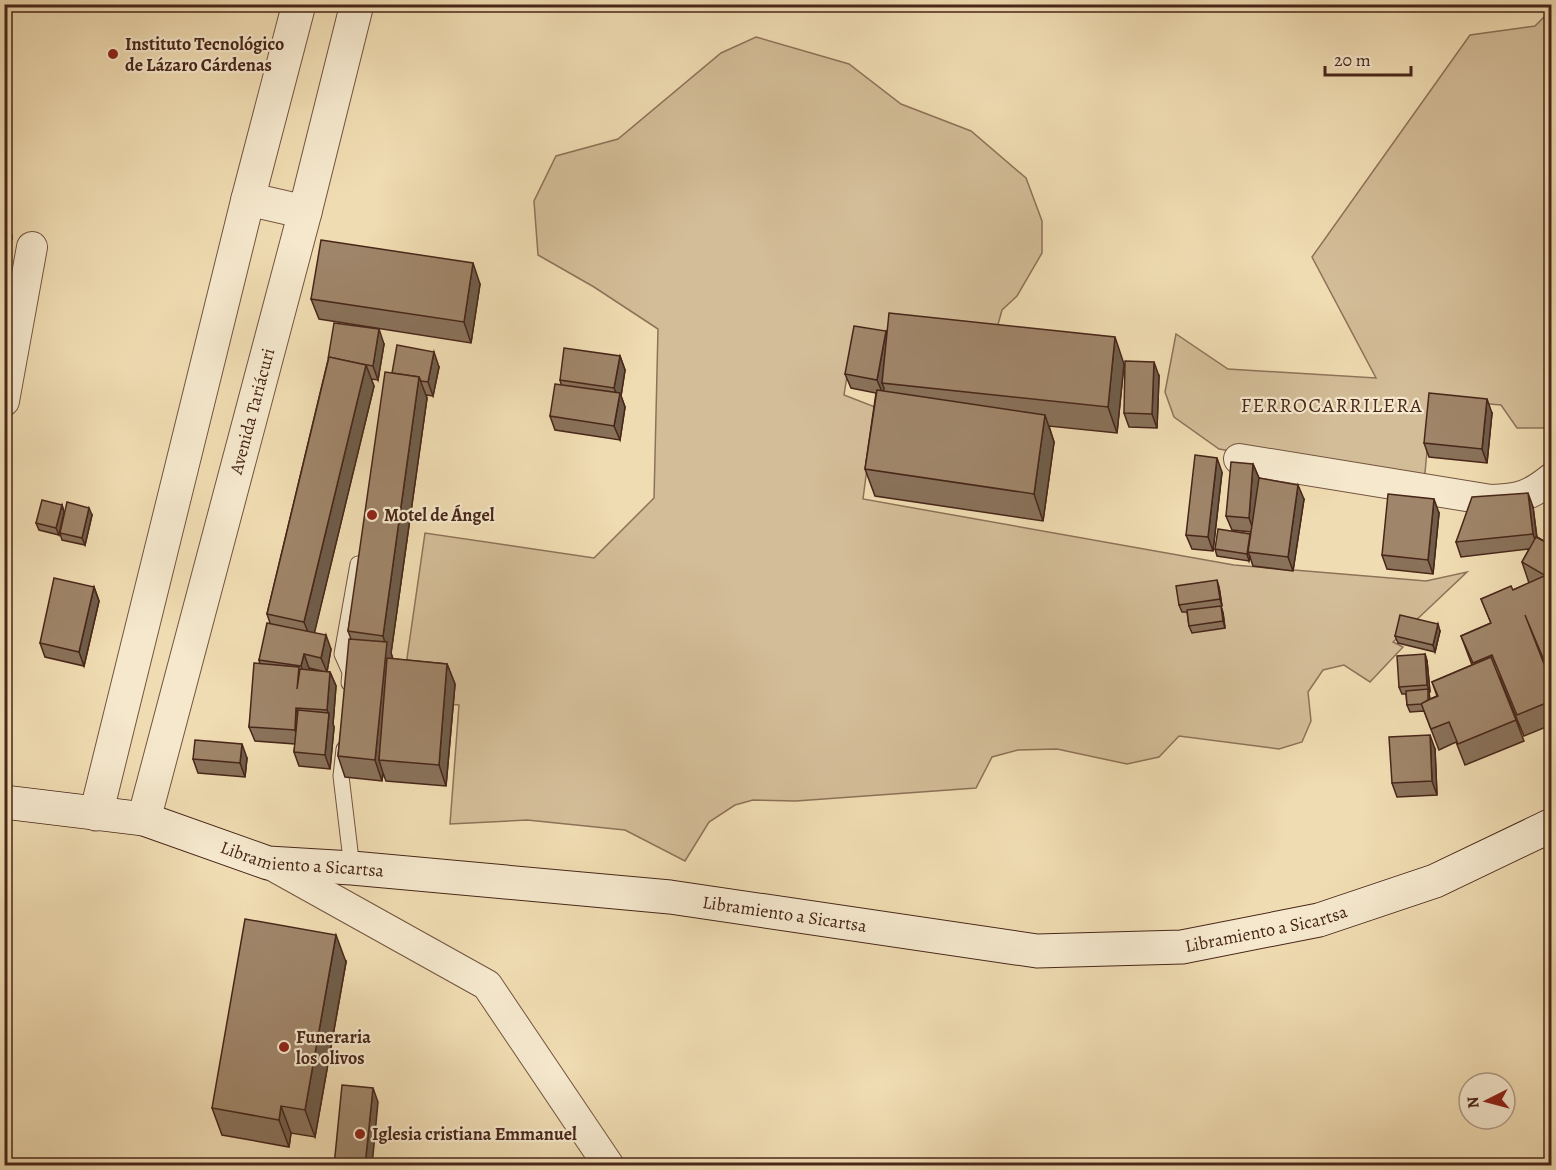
<svg xmlns="http://www.w3.org/2000/svg" width="1556" height="1170" font-family="Alegreya,serif">
<style>
.green{fill:#d3bd98;stroke:#8e7258;stroke-width:1.5}
.lines{fill:none;stroke-linecap:round;stroke-linejoin:round}
.service-casing{stroke:#72543f;stroke-width:17}
.minor-casing{stroke:#72543f;stroke-width:32}
.tertiary-casing{stroke:#72543f;stroke-width:35}
.secondary-casing{stroke:#482619;stroke-width:35}
.service{stroke:#f5e8cd;stroke-width:15}
.minor{stroke:#f5e8cd;stroke-width:30}
.tertiary{stroke:#f5e8cd;stroke-width:33}
.secondary{stroke:#f5e8cd;stroke-width:33}
.wall{fill:#89725a;stroke:#482619;stroke-width:1.5;fill-rule:evenodd}
.shaded-wall{fill:#6f5d4a;stroke:#482619;stroke-width:1.5}
.building{fill:#9f8569;stroke:#482619;stroke-width:1.5}
.poi-dot{fill:#8f2418;stroke:#f5e8cd;stroke-width:2}
.labels{text-anchor:middle;stroke-width:4.5;stroke-linejoin:round;paint-order:stroke}
.poi-label{font-size:18px;font-weight:bold;fill:#482619;stroke:#f5e8cd;text-anchor:start}
.street-label{font-size:18px;fill:#482619;stroke:#f5e8cd}
.neighbourhood-label{font-size:20px;letter-spacing:1.5px;fill:#482619;stroke:#f5e8cd}
</style>
<rect width="100%" height="100%" fill="#f0dcb2"/>
<filter id="stains"><feTurbulence type="fractalNoise" baseFrequency=".00333" numOctaves="4"/><feColorMatrix values="0 0 0 0 .2 0 0 0 0 .09 0 0 0 0 .02 0 0 0 .5 -.17"/></filter>
<radialGradient id="worn" r=".72"><stop offset=".6" stop-color="#630" stop-opacity="0"/><stop offset="1" stop-color="#630" stop-opacity=".3"/></radialGradient>
<!-- green -->
<g class="green">
<polygon points="1551,10 1551,428 1517,428 1501,405 1432,399 1424,483 1219,449 1174,417 1165,392 1176,334 1228,369 1376,378 1312,257 1470,35 1535,26"/>
<polygon points="756,37 849,64 901,104 971,131 1026,178 1042,221 1042,253 1017,296 1002,310 994,339 854,332 844,395 875,407 863,499 1234,565 1426,581 1467,572 1393,642 1403,647 1370,682 1344,665 1323,670 1308,692 1311,721 1302,742 1279,749 1179,736 1159,757 1127,764 1057,749 1018,750 992,757 976,788 796,801 753,800 735,805 709,822 685,861 625,830 527,820 450,824 459,705 401,700 425,533 594,558 654,498 658,329 594,287 538,255 534,201 556,156 618,139 721,53"/>
</g>
<g class="lines">
<!-- service casing -->
<g class="service-casing">
<g id="service">
<polyline points="349,683 350,672 342,654 358,564"/>
<polyline points="344,749 341,776 352,868"/>
</g>
</g>
<!-- minor casing -->
<g class="minor-casing">
<g id="minor">
<polyline points="4,401 32,247"/>
<path d="M1239 459 1491 500C1519 499 1530 496 1552 478"/>
<polyline points="268,863 487,985 609,1166"/>
</g>
</g>
<!-- tertiary casing -->
<g class="tertiary-casing">
<g id="tertiary">
<polyline points="248,199 305,212"/>
<polyline points="96,814 248,199 299,4"/>
<path id="s1" d="M144 819 305 212 357 4"/>
</g>
</g>
<!-- secondary casing -->
<g class="secondary-casing">
<g id="secondary">
<path id="s2" d="M4 802 144 819 268 863 352 868 670 897 1037 951 1182 947 1319 920 1435 881 1552 825"/>
</g>
</g>
<!-- service -->
<use href="#service" class="service"/>
<!-- minor -->
<use href="#minor" class="minor"/>
<!-- tertiary -->
<use href="#tertiary" class="tertiary"/>
<!-- secondary -->
<use href="#secondary" class="secondary"/>
</g>
<!-- wall -->
<g class="wall">
<polygon points="4,222 12,236 9,256 5,255 4,263"/>
<polygon points="480,284 471,343 319,319 311,299"/>
<polygon points="886,331 887,334 1124,364 1117,433 1049,426 1054,442 1043,521 875,496 865,469 876,393 851,388 845,374"/>
<path d="M384 344 378 380 371 379 374 386 314 633 331 649 327 671 330 672 336 686 333 724 334 727 330 769 299 766 294 752 295 744 255 741 249 727 260 664 259 660 270 623 267 614 328 360ZM309 668 322 671 309 670Z"/>
<polygon points="620,356 625,370 621,396 625,407 620,440 555,430 550,416 561,384 560,380"/>
<polygon points="439,367 433,396 426,395 427,398 391,653 393,659 447,664 455,684 446,786 386,781 383,773 382,781 345,777 338,756 351,639 348,631 392,373"/>
<polygon points="1159,376 1157,428 1129,427 1124,413"/>
<polygon points="1492,413 1487,463 1429,457 1424,443"/>
<polygon points="1253,464 1259,478 1304,499 1293,571 1253,566 1250,557 1249,561 1217,556 1215,549 1250,535 1251,532 1232,530 1226,516"/>
<polygon points="1222,472 1213,551 1192,549 1186,535"/>
<polygon points="1551,484 1551,508 1546,494"/>
<polygon points="62,505 64,512 59,535 39,530 36,523"/>
<polygon points="1533,507 1537,537 1551,545 1551,680 1543,660 1551,682 1551,725 1524,736 1499,676 1524,741 1465,765 1456,742 1439,750 1424,711 1410,712 1407,705 1406,694 1402,694 1399,687 1425,654 1427,661 1430,692 1429,692 1430,699 1437,696 1432,682 1472,665 1461,636 1491,623 1481,599 1513,590 1529,583 1522,562 1529,549 1461,557 1456,542"/>
<polygon points="1439,513 1433,574 1387,569 1382,555"/>
<polygon points="92,515 85,545 62,540 60,533"/>
<polygon points="94,587 99,601 84,666 45,657 40,643"/>
<polygon points="1219,587 1222,606 1221,607 1223,613 1225,628 1192,633 1189,626 1187,612 1182,612 1179,605"/>
<polygon points="1440,631 1435,652 1398,643 1395,636"/>
<polygon points="1435,749 1437,795 1397,797 1392,783"/>
<polygon points="247,758 245,777 198,773 193,759"/>
<polygon points="346,962 315,1137 291,1133 289,1147 222,1135 212,1108"/>
</g>
<!-- shaded-wall -->
<g class="shaded-wall">
<polygon points="7,222 12,236 9,256 4,243"/>
<polygon points="473,263 480,284 471,343 464,322"/>
<polygon points="379,329 384,344 378,380 373,366"/>
<polygon points="886,331 891,346 882,383 884,388 883,394 877,380"/>
<polygon points="1115,337 1124,364 1117,433 1108,407"/>
<polygon points="434,352 439,367 433,396 428,382"/>
<polygon points="620,356 625,370 621,396 625,407 620,440 614,426 619,400 614,388"/>
<polygon points="1154,362 1159,376 1157,428 1152,414"/>
<polygon points="366,365 374,386 312,643 304,622"/>
<polygon points="419,377 427,398 391,653 394,663 379,760 383,773 382,781 375,760 386,646 383,636"/>
<polygon points="1487,399 1492,413 1487,463 1482,449"/>
<polygon points="1045,415 1054,442 1043,521 1034,494"/>
<polygon points="1217,458 1222,472 1213,551 1208,537"/>
<polygon points="1253,464 1259,478 1254,532 1249,518"/>
<polygon points="1298,485 1304,499 1293,571 1288,557"/>
<polygon points="1528,493 1533,507 1538,548 1533,534"/>
<polygon points="1434,499 1439,513 1433,574 1428,560"/>
<polygon points="62,505 64,512 59,535 56,528"/>
<polygon points="89,508 92,515 85,545 82,538"/>
<polygon points="1250,534 1248,552 1250,557 1249,561 1247,554"/>
<polygon points="1217,580 1219,587 1222,606 1220,599"/>
<polygon points="94,587 99,601 84,666 79,652"/>
<polygon points="1221,606 1223,613 1225,628 1223,621"/>
<polygon points="1438,624 1440,631 1435,652 1433,645"/>
<polygon points="326,635 331,649 327,672 321,658"/>
<polygon points="304,654 309,668 306,680 301,666"/>
<polygon points="1425,654 1427,661 1430,692 1427,685"/>
<polygon points="447,664 455,684 446,786 439,765"/>
<polygon points="330,672 336,686 333,724 334,727 330,769 325,755 329,714 327,710"/>
<polygon points="296,708 301,722 300,744 295,730"/>
<polygon points="1430,735 1435,749 1437,795 1432,781"/>
<polygon points="242,744 247,758 245,777 240,763"/>
<polygon points="336,935 346,962 315,1137 305,1110"/>
<polygon points="373,1088 378,1102 372,1166 365,1166"/>
<polygon points="281,1106 291,1133 289,1147 279,1120"/>
</g>
<!-- building -->
<g class="building">
<polygon points="4,222 7,222 4,238"/>
<polygon points="321,240 473,263 464,322 311,299"/>
<polygon points="889,313 1115,337 1108,407 882,383"/>
<polygon points="334,323 379,329 373,366 362,364 329,357 328,359"/>
<polygon points="854,326 886,331 877,380 845,374"/>
<polygon points="397,345 434,352 428,382 421,381 419,377 392,373"/>
<polygon points="564,348 620,356 614,388 560,380"/>
<polygon points="329,357 366,365 304,622 267,614"/>
<polygon points="1125,361 1154,362 1152,414 1124,413"/>
<polygon points="385,372 419,377 383,636 348,631"/>
<polygon points="555,384 620,393 614,426 550,416"/>
<polygon points="877,390 1045,415 1034,494 865,469"/>
<polygon points="1429,393 1487,399 1482,449 1424,443"/>
<polygon points="1195,455 1217,458 1208,537 1186,535"/>
<polygon points="1231,462 1253,464 1249,518 1226,516"/>
<polygon points="1259,478 1298,485 1288,557 1248,552"/>
<polygon points="1551,484 1551,497 1546,494"/>
<polygon points="1528,493 1533,534 1456,542 1472,497"/>
<polygon points="1388,494 1434,499 1428,560 1382,555"/>
<polygon points="42,500 62,505 56,528 36,523"/>
<polygon points="67,502 89,508 82,538 60,533"/>
<polygon points="1218,529 1250,534 1247,554 1215,549"/>
<polygon points="1536,537 1551,545 1551,579 1522,562"/>
<polygon points="1544,576 1551,593 1551,677 1525,615 1551,682 1551,701 1517,715 1492,655 1473,663 1461,636 1491,623 1481,599 1511,586 1513,590"/>
<polygon points="54,578 94,587 79,652 40,643"/>
<polygon points="1217,580 1220,599 1179,605 1176,586"/>
<polygon points="1547,582 1551,585 1551,593"/>
<polygon points="1221,606 1223,621 1189,626 1187,610"/>
<polygon points="1400,615 1438,624 1433,645 1395,636"/>
<polygon points="267,623 326,635 321,658 304,654 301,666 259,660"/>
<polygon points="349,639 387,642 375,760 338,756"/>
<polygon points="1425,654 1427,685 1399,687 1397,656"/>
<polygon points="1491,657 1516,720 1458,744 1449,722 1431,729 1421,703 1438,696 1432,682"/>
<polygon points="387,658 447,664 439,765 379,760"/>
<polygon points="254,663 299,667 297,689 300,669 330,672 327,710 296,708 295,730 249,727"/>
<polygon points="1428,689 1428,700 1421,704 1407,705 1406,691"/>
<polygon points="298,710 329,713 325,755 294,752"/>
<polygon points="1430,735 1432,781 1392,783 1389,737"/>
<polygon points="195,740 242,744 240,763 193,759"/>
<polygon points="245,919 336,935 305,1110 281,1106 279,1120 212,1108"/>
<polygon points="342,1085 373,1088 365,1166 334,1166"/>
</g>
<!-- markers -->
<g class="poi-dot">
<circle cx="113" cy="54" r="6"/>
<circle cx="372" cy="515" r="6"/>
<circle cx="284" cy="1047" r="6"/>
<circle cx="360" cy="1134" r="6"/>
</g>
<g class="labels">
<!-- poi labels -->
<g class="poi-label">
<text x="125" y="50">Instituto Tecnológico<tspan x="125" dy="21">de Lázaro Cárdenas</tspan></text>
<text x="384" y="521">Motel de Ángel</text>
<text x="296" y="1043">Funeraria<tspan x="296" dy="21">los olivos</tspan></text>
<text x="372" y="1140">Iglesia cristiana Emmanuel</text>
</g>
<!-- street labels -->
<g class="street-label">
<text dy="6" stroke="none"><textPath href="#s1" startOffset="422">Avenida Tariácuri</textPath></text>
<text dy="6" stroke="none"><textPath href="#s2" startOffset="306">Libramiento a Sicartsa</textPath></text>
<text dy="6" stroke="none"><textPath href="#s2" startOffset="792">Libramiento a Sicartsa</textPath></text>
<text dy="6" stroke="none"><textPath href="#s2" startOffset="1278">Libramiento a Sicartsa</textPath></text>
</g>
<!-- neighbourhood labels -->
<g class="neighbourhood-label">
<text x="1332" y="412">FERROCARRILERA</text>
</g>
</g>
<!-- margin -->
<rect width="1556" height="1170" fill="none" stroke="#f0dcb2" stroke-width="24"/>
<rect x="6" y="6" width="1544" height="1158" fill="none" stroke="#482619" stroke-width="3"/>
<rect x="12" y="12" width="1532" height="1146" fill="none" stroke="#482619" stroke-width="1.5"/>
<!-- north arrow -->
<g transform="translate(1487 1101) rotate(264)"><circle r="28" fill="#f5e8cd" stroke="#b09a85" stroke-width="1.5"/>
<path d="M0-4.5L10 22L0 15L-10 22Z" fill="#8f2418"/>
<text y="-9" font-size="16" font-weight="bold" text-anchor="middle" fill="#482619">N</text>
</g>
<!-- scale -->
<path d="M1325 66v9h86v-9" fill="none" stroke="#482619" stroke-width="3"/>
<text x="1334" y="66" font-size="18" fill="#482619" stroke="#f5e8cd" stroke-width="4.5" paint-order="stroke">20 m</text>
<rect width="100%" height="100%" filter="url(#stains)"/>
<rect width="100%" height="100%" fill="url(#worn)"/>
</svg>
